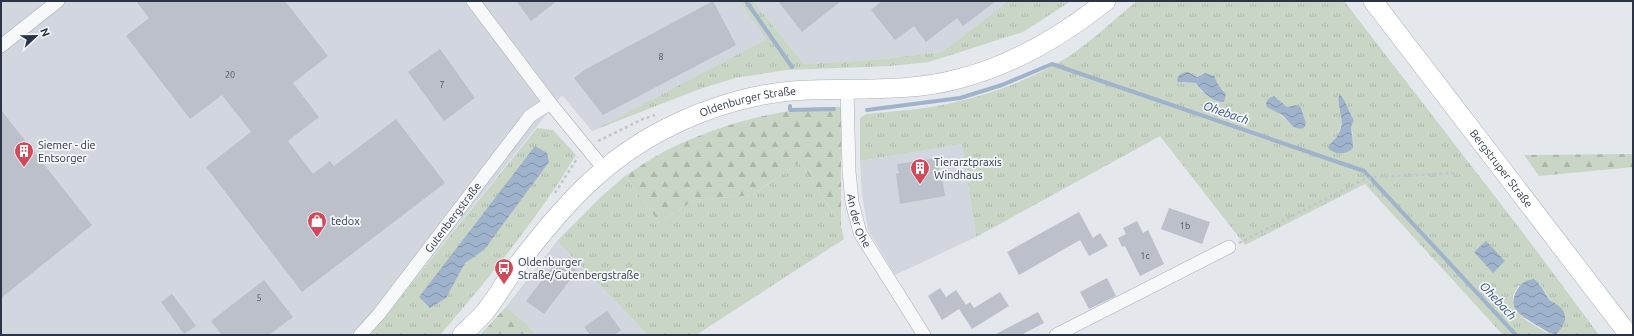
<svg xmlns="http://www.w3.org/2000/svg" width="1634" height="336" font-family="Ubuntu,sans-serif">
<style>
.built{fill:#d2d6de}
.grass{fill:url(#grass-tufts);fill-rule:evenodd}
.forest{fill:url(#forest-firs)}
.water{fill:url(#water-waves)}
.lines{fill:none;stroke-linecap:round;stroke-linejoin:round}
.stream{stroke:#9fb4cc;stroke-width:4}
.building{fill:#bbc0ca}
.minor-casing{stroke:#a9aeb7;stroke-width:14}
.secondary-casing{stroke:#a9aeb7;stroke-width:20}
.path{stroke:#c2c5cb;stroke-width:2.5;stroke-dasharray:3 3;stroke-linecap:butt}
.minor{stroke:#f7f8fa;stroke-width:13}
.secondary{stroke:#fff;stroke-width:19}
.labels{text-anchor:middle;stroke-width:3.5;stroke-linejoin:round;paint-order:stroke}
.number-label{font-size:9px;fill:#4f5766}
.street-label{font-size:11px;fill:#2b3445;stroke:#f4f6f9}
.poi-label{font-size:11px;fill:#2b3445;stroke:#f4f6f9;text-anchor:start}
.water-label{font-size:12px;font-style:italic;fill:#34527a;stroke:#f4f6f9}
</style>
<defs>
<pattern id="grass-tufts" width="24" height="20" patternUnits="userSpaceOnUse"><rect width="24" height="20" fill="#c9d6c5"/><path d="M3 7l-1-3M5 7V3M7 7l1-3M15 17l-1-3M17 17v-4M19 17l1-3" fill="none" stroke="#adb8ab"/></pattern>
<pattern id="forest-firs" width="22" height="20" patternUnits="userSpaceOnUse"><rect width="22" height="20" fill="#c9d6c5"/><path d="M5 1l3.5 6h-7zM16 11l3.5 6h-7z" fill="#adb8ab"/></pattern>
<pattern id="water-waves" width="16" height="10" patternUnits="userSpaceOnUse"><rect width="16" height="10" fill="#9fb4cc"/><path d="M0 5q4-4 8 0t8 0" fill="none" stroke="#8293a7"/></pattern>
</defs>
<rect width="100%" height="100%" fill="#e4e7ec"/>
<!-- built -->
<g class="built">
<polygon points="1,1 739,1 768,39 592,131 562,95 370,335 1,335"/>
<polygon points="753,1 1008,1 942,52 873,60 804,64"/>
<polygon points="962,144 976,237 895,275 868,230 862,194 860,161"/>
<polygon points="557,241 648,335 535,335 527,324 506,307"/>
</g>
<!-- grass -->
<g class="grass">
<polygon points="739,1 753,1 804,64 873,60 942,52 1008,1 1071,1 1023,32 929,62 890,66 786,70 735,78 697,90 592,131 767,39"/>
<path d="M1137 1H1344L1530 242 1599 335H1503L1365 184 1245 245 1160 136 976 237 962 144 860 161V118L866 114C883 112 900 111 917 109 968 103 1031 82 1074 53 1096 37 1116 18 1137 1ZM1205 73 1218 82V86L1224 90 1219 102 1201 91 1197 83H1181ZM1338 94C1345 101 1346 109 1352 116L1351 125 1353 135 1329 145C1345 131 1343 114 1338 94ZM1274 96 1287 107 1292 106 1294 127 1276 111ZM1540 283C1546 294 1551 303 1562 309L1547 333C1536 325 1511 316 1513 298 1513 294 1517 290 1518 286Z"/>
<path d="M537 128 553 130 576 155C537 219 489 278 440 335H370Z"/>
<polygon points="800,162 841,226 844,239 696,335 648,335 557,241 601,197 625,176 659,222 695,200 752,195"/>
</g>
<!-- forest -->
<g class="forest">
<path d="M817 107H841V226L800 162 752 195 695 200 659 222 625 176C639 167 653 157 667 150 716 126 764 113 817 107Z"/>
<polygon points="1633,154 1633,167 1539,176 1524,155"/>
<polygon points="506,307 527,324 535,335 480,335"/>
</g>
<!-- water -->
<g class="water">
<path d="M1188 72 1197 77 1205 73 1214 76 1219 86 1226 94 1224 102C1214 103 1201 91 1196 83L1178 82 1177 80C1179 73 1182 73 1188 72Z"/>
<path d="M1339 93 1344 100 1354 121 1351 125 1353 148C1347 155 1334 155 1328 148L1329 145C1352 124 1336 115 1339 93Z"/>
<path d="M1274 96 1287 107 1297 105 1301 108 1306 124 1304 128C1293 131 1289 121 1282 115 1277 112 1272 110 1267 107L1266 103 1268 99Z"/>
<polygon points="535,146 547,153 549,162 484,250 465,263 446,298 430,308 419,297"/>
<polygon points="1486,241 1505,261 1493,273 1474,252"/>
<path d="M1534 279C1541 284 1544 292 1549 299 1553 303 1559 305 1562 309 1569 318 1563 327 1556 334 1547 333 1544 329 1536 325 1522 316 1506 309 1517 290 1521 283 1526 280 1534 279Z"/>
</g>
<g class="lines">
<!-- stream -->
<g class="stream">
<polyline points="746,1 792,67"/>
<polyline points="790,106 790,110 834,109"/>
<polyline points="867,110 960,98 1002,85 1052,64 1364,171 1516,335"/>
</g>
</g>
<!-- building -->
<g class="building">
<polygon points="136,1 285,1 328,56 293,83 319,117 288,141 313,174 330,161 334,166 396,119 445,183 302,292 206,167 251,132 222,95 190,119 126,36 149,18"/>
<polygon points="516,1 557,1 531,21"/>
<polygon points="713,1 736,45 603,115 574,78 586,69"/>
<polygon points="778,1 841,1 802,32"/>
<polygon points="882,1 996,1 963,26 957,18 926,42 914,26 895,40 871,10"/>
<polygon points="440,49 475,98 444,121 408,72"/>
<polygon points="1,110 92,225 1,298"/>
<polygon points="938,158 939,170 941,170 945,196 900,204 896,174 899,173 897,164"/>
<polygon points="1169,208 1210,222 1202,244 1161,229"/>
<polygon points="1079,212 1093,238 1100,233 1108,246 1089,256 1080,240 1019,275 1007,252"/>
<polygon points="1137,221 1143,233 1148,230 1164,264 1140,276 1125,246 1122,247 1118,238 1126,234 1123,228"/>
<polygon points="560,257 577,271 544,314 526,301"/>
<polygon points="1107,278 1116,296 1089,309 1080,292"/>
<polygon points="264,280 293,317 269,335 222,335 211,321"/>
<polygon points="940,288 946,297 956,290 966,305 970,302 974,308 1000,292 1009,306 972,329 959,309 942,320 928,296"/>
<polygon points="172,294 196,326 184,334 161,302"/>
<polygon points="607,311 621,330 614,335 590,335 584,327"/>
<polygon points="1038,312 1044,323 1021,335 994,335"/>
</g>
<g class="lines">
<!-- minor casing -->
<g class="minor-casing">
<g id="minor">
<polyline points="473,1 550,103 604,169"/>
<polyline points="1,46 58,1"/>
<path id="s1" d="M847 89 849 171 852 202 860 233 924 335"/>
<path id="s2" d="M360 335 379 314 530 116 550 103"/>
<polyline points="1056,335 1229,247"/>
</g>
</g>
<!-- secondary casing -->
<g class="secondary-casing">
<g id="secondary">
<path id="s3" d="M1373 1 1629 335"/>
<path id="s4" d="M462 335C469 328 477 321 484 313 497 298 506 279 519 263 562 207 603 160 667 128 710 106 761 91 810 90 859 88 910 92 958 79 1013 65 1062 36 1106 1"/>
</g>
</g>
<!-- path -->
<g class="path">
<polyline points="598,141 643,119 655,115"/>
<polyline points="555,193 578,157"/>
<polyline points="1239,243 1363,180 1376,177 1458,173"/>
</g>
<!-- minor -->
<use href="#minor" class="minor"/>
<!-- secondary -->
<use href="#secondary" class="secondary"/>
</g>
<!-- icons -->
<defs>
<g id="building-pin" transform="scale(1)"><path d="M0 17L-7.5 6A9.5 9.5 0 1 1 7.5 6Z" fill="#d1495b" stroke="#f4f6f9"/><path d="M-4-6H4V6H1V3H-1V6H-4ZM-2.5-4.3h1.7v1.8h-1.7ZM.8-4.3h1.7v1.8H.8ZM-2.5-1h1.7V.8h-1.7ZM.8-1h1.7V.8H.8Z" fill="#fff"/></g>
<g id="shop-pin" transform="scale(1)"><path d="M0 17L-7.5 6A9.5 9.5 0 1 1 7.5 6Z" fill="#d1495b" stroke="#f4f6f9"/><path d="M-5-2.5h2.3a2.7 3.5 0 0 1 5.4 0H5L5.5 6h-11ZM-1.5-2.5h3a1.5 2.3 0 0 0-3 0Z" fill="#fff"/></g>
<g id="bus-pin" transform="scale(1)"><path d="M0 17L-7.5 6A9.5 9.5 0 1 1 7.5 6Z" fill="#d1495b" stroke="#f4f6f9"/><path d="M-5-6H5V4H4V6H2V4H-2V6H-4V4H-5ZM-3.5-4V0h7V-4ZM-3.5 1.2v1.5H-2V1.2ZM2 1.2v1.5H3.5V1.2Z" fill="#fff"/></g>
</defs>
<g fill-rule="evenodd">
<use href="#building-pin" x="24" y="151"/>
<use href="#building-pin" x="920" y="168"/>
<use href="#shop-pin" x="317" y="221"/>
<use href="#bus-pin" x="504" y="268"/>
</g>
<g class="labels">
<!-- number labels -->
<g class="number-label">
<text x="661" y="60">8</text>
<text x="230" y="78">20</text>
<text x="442" y="88">7</text>
<text x="1185" y="229">1b</text>
<text x="1145" y="259">1c</text>
<text x="259" y="301">5</text>
</g>
<!-- street labels -->
<g class="street-label">
<text dy="4" stroke="none"><textPath href="#s4" startOffset="380">Oldenburger Straße</textPath></text>
<text dy="4" stroke="none"><textPath href="#s3" startOffset="211">Bergstruper Straße</textPath></text>
<text dy="4" stroke="none"><textPath href="#s2" startOffset="150">Gutenbergstraße</textPath></text>
<text dy="4" stroke="none"><textPath href="#s1" startOffset="133">An der Ohe</textPath></text>
</g>
<!-- poi labels -->
<g class="poi-label">
<text x="38" y="149">Siemer - die<tspan x="38" dy="13">Entsorger</tspan></text>
<text x="934" y="166">Tierarztpraxis<tspan x="934" dy="13">Windhaus</tspan></text>
<text x="331" y="225">tedox</text>
<text x="518" y="266">Oldenburger<tspan x="518" dy="13">Straße/Gutenbergstraße</tspan></text>
</g>
<!-- water labels -->
<g class="water-label">
<text transform="translate(1226 113) rotate(19)" y="4">Ohebach</text>
<text transform="translate(1498 301) rotate(47)" y="4">Ohebach</text>
</g>
</g>
<!-- border -->
<rect width="1634" height="336" fill="none" stroke="#2b3445" stroke-width="4"/>
<!-- north arrow -->
<g transform="translate(36 36) rotate(68)" stroke="#f4f6f9" stroke-width="3" paint-order="stroke">
<path d="M0-3L7 15L0 10L-7 15Z" fill="#2b3445"/>
<text y="-6" font-size="11" font-weight="bold" text-anchor="middle" fill="#2b3445">N</text>
</g>
</svg>
